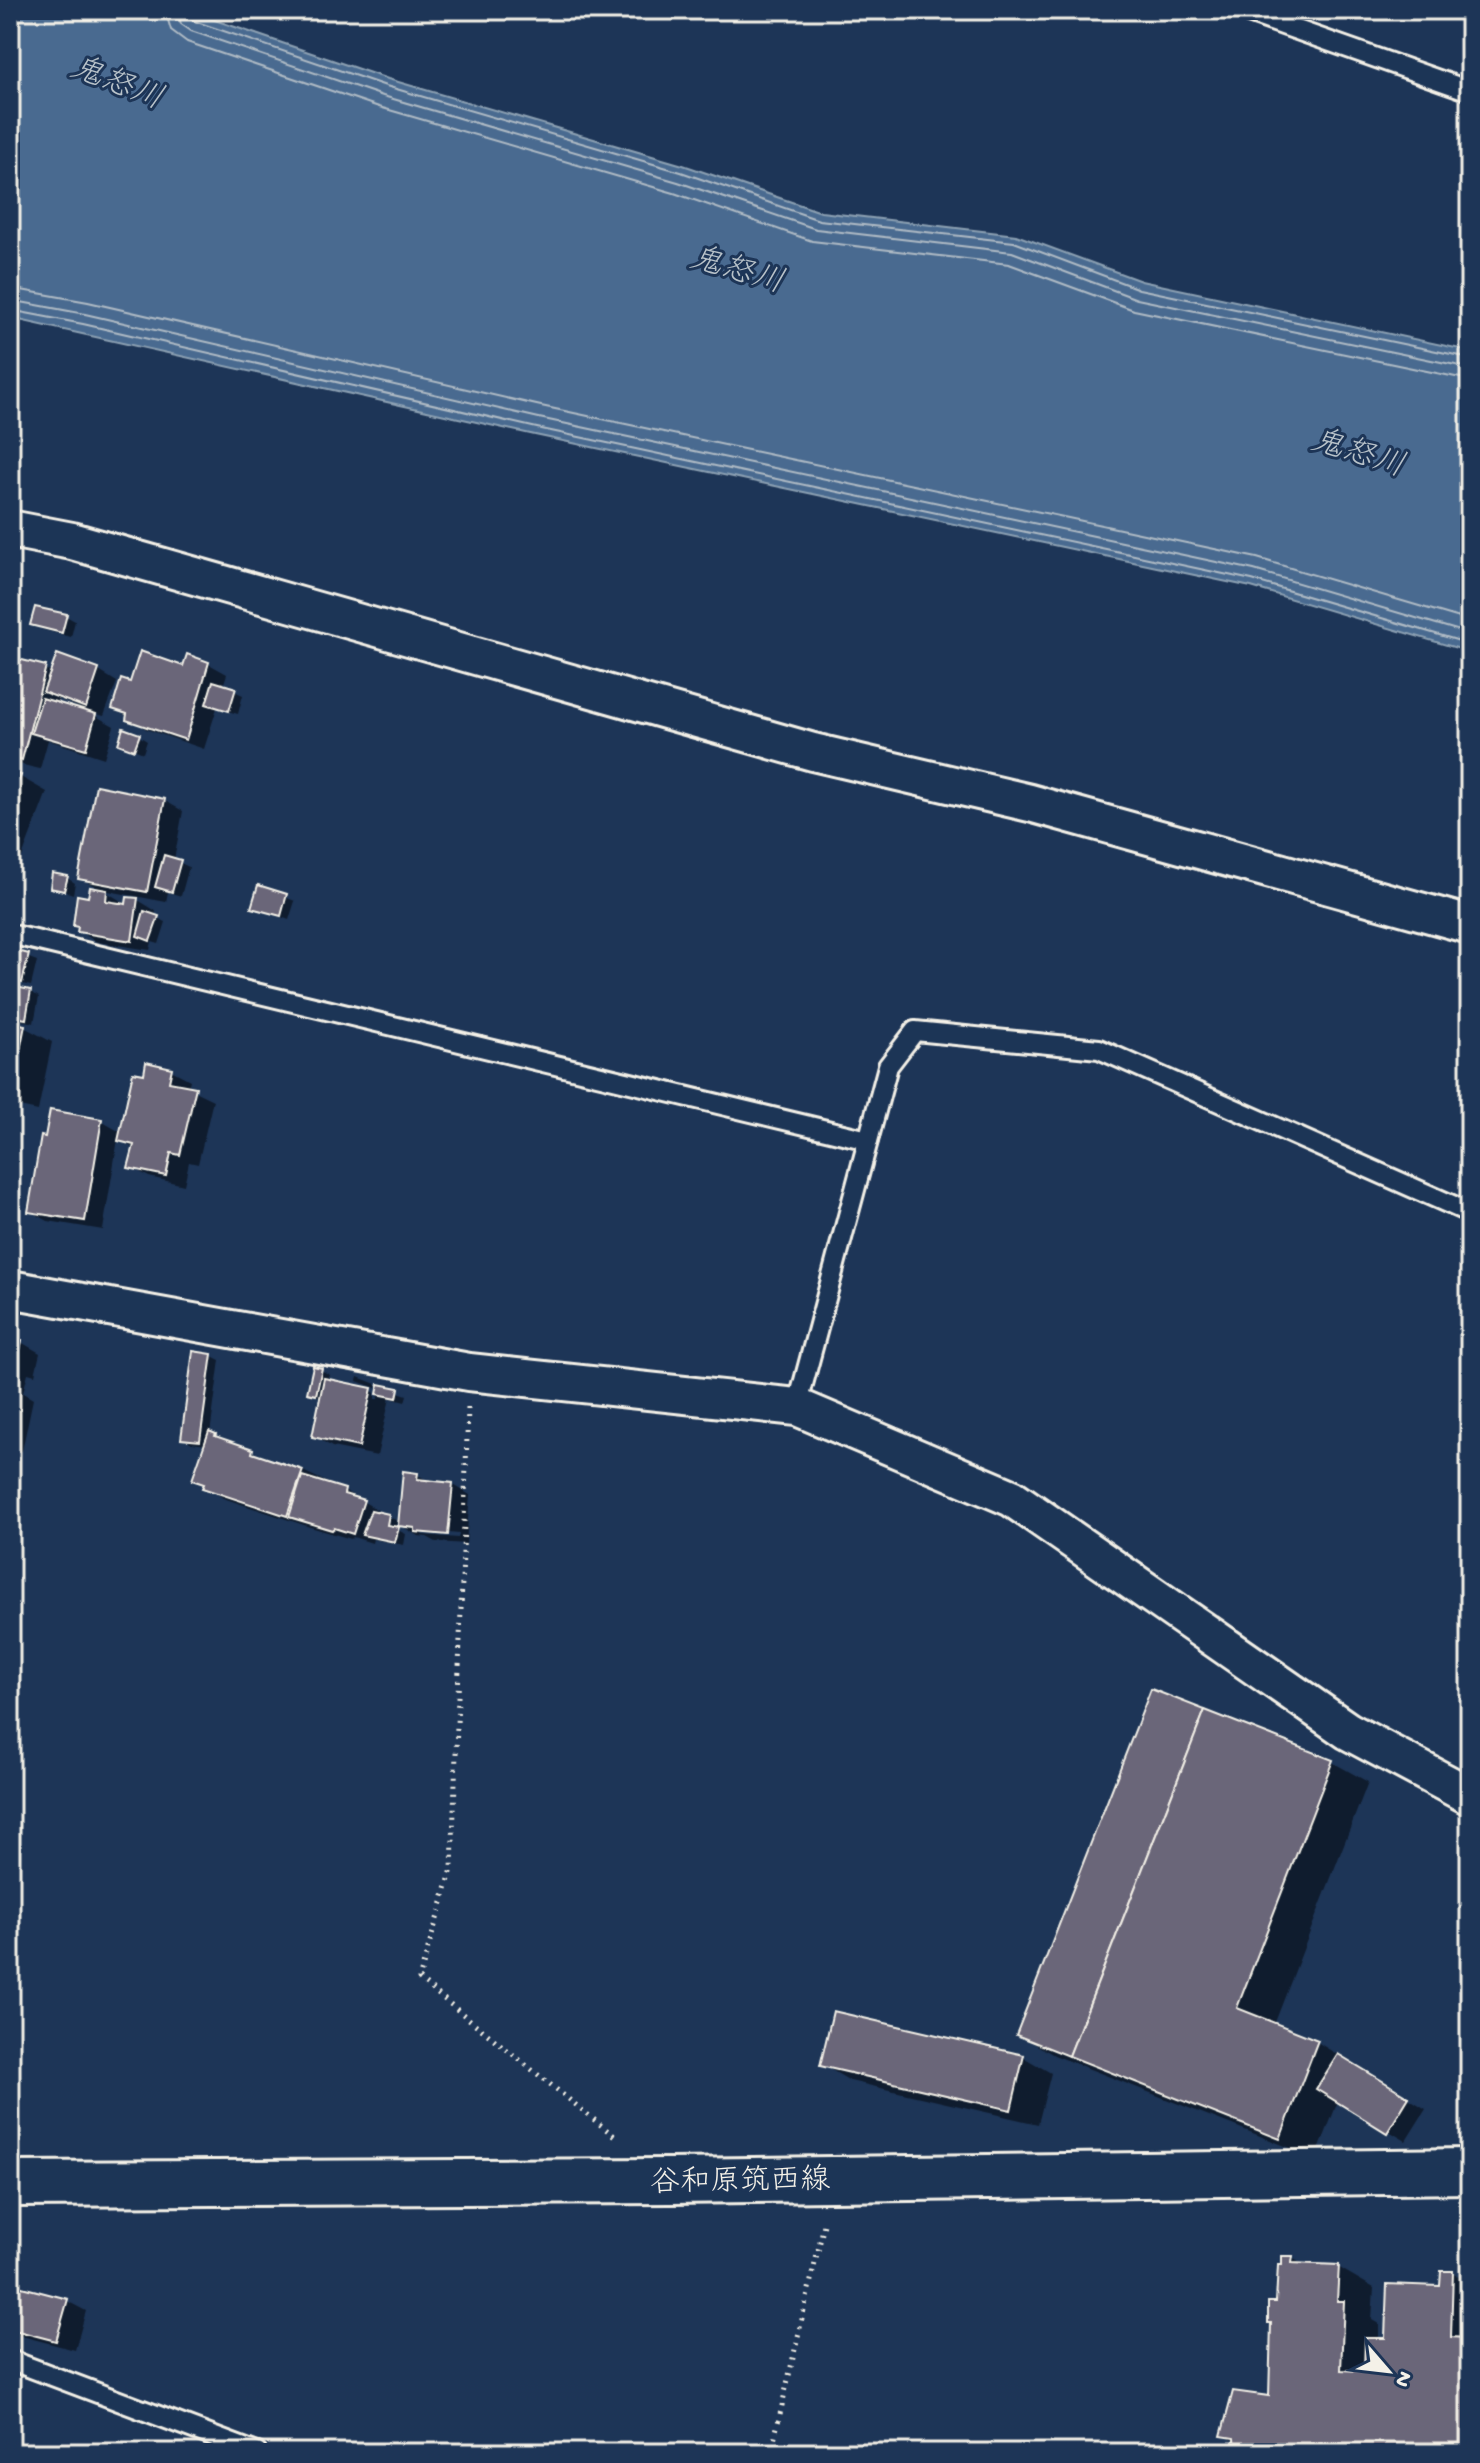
<svg xmlns="http://www.w3.org/2000/svg" width="1480" height="2463" font-family="'Gochi Hand','Klee One',sans-serif">
<style>
.water{fill:#496b90;stroke:#8da1b3;stroke-width:2}
.shadow{fill:#0007;fill-rule:evenodd}
.lines{fill:none;stroke-linecap:round;stroke-linejoin:round}
.shore{stroke:#b0bbc5;stroke-width:2}
.building{fill:#6b6679;stroke:#f4f1e8;stroke-width:2}
.service-casing{stroke:#f4f1e8;stroke-width:24}
.minor-casing{stroke:#f4f1e8;stroke-width:42}
.secondary-casing{stroke:#f4f1e8;stroke-width:50}
.path{stroke:#f4f1e8;stroke-width:5;stroke-dasharray:2 6;stroke-linecap:butt}
.service{stroke:#1d3557;stroke-width:18}
.minor{stroke:#1d3557;stroke-width:36}
.secondary{stroke:#1d3557;stroke-width:44}
.labels{text-anchor:middle;stroke-width:6;stroke-linejoin:round;paint-order:stroke}
.street-label{font-size:30px;fill:#f4f1e8;stroke:#1d3557}
.water-label{font-size:32px;font-style:italic;fill:#b8c2c9;stroke:#1d3557}
</style>
<rect width="100%" height="100%" fill="#1d3557"/>
<filter id="ink" filterUnits="userSpaceOnUse"><feTurbulence type="fractalNoise" baseFrequency=".0125" numOctaves="2"/><feDisplacementMap in="SourceGraphic" scale="16" xChannelSelector="R" yChannelSelector="G"/><feConvolveMatrix kernelMatrix="1 2 1 2 8 2 1 2 1" color-interpolation-filters="sRGB"/></filter>
<g filter="url(#ink)">
<!-- water -->
<polygon class="water" points="10,10 178,10 194,13 388,79 683,165 821,212 1016,235 1141,281 1470,351 1470,652 1251,587 535,435 10,318"/>
<!-- shadow -->
<g class="shadow">
<polygon points="66,616 75,621 71,637 41,629 32,624"/>
<path d="M59 657 99 671 117 682 104 716 96 714V716L114 726 104 758 48 740 40 769 10 762V659L53 672ZM58 699 80 708 79 711 57 704Z"/>
<polygon points="188,657 209,664 227,674 223,686 243,695 238,714 217,708 204,749 146,729 114,708 131,684 185,668"/>
<polygon points="139,736 147,741 143,753 120,743"/>
<polygon points="10,771 47,792 16,873 10,871"/>
<polygon points="98,788 165,801 183,811 174,860 189,867 181,896 168,892 166,902 103,890 128,905 138,900 156,911 155,917 166,922 159,944 152,942 150,950 97,942 79,931 90,899 104,891 80,878"/>
<polygon points="67,878 75,883 73,894 52,887"/>
<polygon points="260,887 295,901 289,920 254,907"/>
<polygon points="10,951 37,961 31,986 10,981"/>
<polygon points="10,988 31,992 39,997 34,1023 10,1018"/>
<polygon points="10,1024 24,1027 52,1042 38,1111 10,1105"/>
<polygon points="171,1070 190,1080 188,1088 213,1100 198,1164 189,1162 184,1185 149,1177 131,1167 135,1149 118,1139 103,1230 48,1221 30,1211 101,1121 122,1133 145,1077"/>
<polygon points="10,1340 21,1342 40,1353 35,1375 28,1373 23,1393 33,1399 22,1451 10,1449"/>
<polygon points="212,1356 220,1360 210,1434 252,1451 270,1461 303,1471 345,1491 388,1516 397,1521 395,1529 406,1534 404,1545 373,1539 372,1543 353,1537 351,1539 310,1527 223,1498 195,1479 206,1445 192,1443 183,1438"/>
<polygon points="321,1370 330,1375 328,1381 371,1390 375,1393 375,1399 378,1399 381,1386 407,1395 405,1402 390,1398 377,1456 332,1447 314,1436 322,1398 309,1392"/>
<polygon points="358,1377 376,1384 376,1388 357,1381"/>
<path d="M418 1475 432 1483 452 1484 470 1495 466 1544 436 1542 427 1537 418 1536 400 1525ZM418 1530 459 1534 458 1538 423 1535Z"/>
<polygon points="1153,1691 1332,1762 1368,1782 1274,2025 1317,2042 1426,2109 1406,2141 1338,2101 1316,2158 1054,2055 1018,2034"/>
<polygon points="1023,2057 1051,2073 1038,2124 850,2081 823,2065"/>
<polygon points="10,2235 15,2238 10,2255"/>
<polygon points="1292,2258 1304,2265 1338,2267 1374,2288 1372,2320 1379,2324 1379,2340 1387,2340 1442,2288 1452,2273 1470,2283 1470,2453 1237,2453 1236,2442 1224,2435 1270,2398 1278,2304"/>
<polygon points="10,2286 67,2301 86,2311 75,2350 10,2333"/>
</g>
<g class="lines">
<!-- shore -->
<g class="shore">
<polyline points="165,10 171,30 187,42 379,107 674,193 812,241 1009,264 1134,310 1470,380"/>
<polyline points="177,10 181,24 191,31 383,96 678,182 816,229 1012,252 1137,299 1470,368"/>
<polyline points="188,10 189,17 194,21 386,86 681,172 819,220 1014,242 1139,289 1470,358"/>
<polyline points="10,288 88,302 541,406 1257,558 1470,621"/>
<polyline points="10,300 85,314 539,418 1254,570 1470,634"/>
<polyline points="10,310 83,324 537,428 1252,580 1470,644"/>
</g>
</g>
<!-- building -->
<g class="building">
<polygon points="35,607 67,614 62,633 30,625"/>
<polygon points="140,651 183,666 187,654 209,662 186,740 126,720 127,714 112,709 121,679 130,682"/>
<polygon points="57,654 99,669 86,708 43,692"/>
<polygon points="10,657 46,666 22,760 10,757"/>
<polygon points="213,681 236,688 229,711 206,704"/>
<polygon points="42,698 96,714 86,749 31,733"/>
<polygon points="123,728 140,734 134,750 118,744"/>
<polygon points="10,771 21,775 10,802"/>
<polygon points="96,785 165,799 147,892 78,879"/>
<polygon points="164,855 181,860 172,892 155,887"/>
<polygon points="52,873 68,876 64,891 50,888"/>
<polygon points="258,885 287,894 281,916 251,908"/>
<polygon points="90,887 107,890 106,901 126,904 127,897 138,898 132,941 77,932 78,927 73,926 77,895 88,897"/>
<polygon points="144,911 159,916 150,941 137,936"/>
<polygon points="10,949 29,954 22,983 10,979"/>
<polygon points="10,986 31,990 26,1019 10,1016"/>
<polygon points="10,1022 25,1025 11,1096 10,1096"/>
<polygon points="146,1062 172,1068 169,1082 196,1087 180,1155 171,1153 166,1176 128,1168 134,1145 118,1141 133,1072 144,1074"/>
<polygon points="50,1110 102,1119 85,1221 28,1212 41,1136 45,1137"/>
<polygon points="10,1338 22,1340 17,1366 10,1364"/>
<polygon points="193,1351 212,1354 200,1441 181,1439"/>
<polygon points="313,1366 322,1368 316,1395 307,1393"/>
<polygon points="324,1378 372,1388 359,1447 312,1437"/>
<polygon points="379,1384 399,1388 397,1398 377,1394"/>
<polygon points="209,1431 216,1434 215,1436 253,1449 252,1453 303,1470 287,1516 202,1488 204,1484 192,1480"/>
<polygon points="403,1471 418,1473 417,1479 453,1483 448,1535 415,1532 415,1528 398,1526"/>
<polygon points="302,1476 345,1489 344,1494 364,1500 353,1534 334,1528 332,1530 289,1517"/>
<polygon points="371,1510 389,1514 387,1525 399,1527 395,1542 362,1535"/>
<polygon points="1151,1689 1205,1710 1069,2056 1016,2035"/>
<polygon points="1205,1710 1333,1760 1237,2008 1318,2040 1280,2139 1069,2056"/>
<polygon points="833,2011 1024,2055 1011,2110 820,2066"/>
<polygon points="1338,2054 1409,2097 1387,2133 1316,2089"/>
<polygon points="1282,2256 1293,2256 1292,2263 1339,2265 1337,2301 1344,2301 1341,2370 1364,2371 1365,2338 1385,2338 1387,2284 1440,2286 1441,2271 1453,2271 1451,2337 1466,2338 1466,2453 1235,2453 1234,2438 1221,2436 1233,2391 1269,2396 1271,2323 1268,2323 1268,2302 1276,2302 1278,2265 1282,2265"/>
<polygon points="10,2284 68,2299 56,2341 10,2329"/>
</g>
<g class="lines">
<!-- service casing -->
<g class="service-casing">
<g id="service">
<polyline points="1240,10 1470,91"/>
<polyline points="10,934 868,1140"/>
<polyline points="797,1407 888,1066 915,1031 1099,1049 1470,1213"/>
<polyline points="10,2360 257,2453"/>
</g>
</g>
<!-- minor casing -->
<g class="minor-casing">
<g id="minor">
<polyline points="10,529 72,541 813,752 1030,803 1470,925"/>
<polyline points="10,1289 469,1372 797,1407 1012,1498 1348,1731 1470,1796"/>
</g>
</g>
<!-- secondary casing -->
<g class="secondary-casing">
<polyline id="secondary" points="10,2184 671,2181 1470,2171"/>
</g>
<!-- path -->
<g class="path">
<polyline points="468,1408 452,1869 419,1979 617,2138"/>
<polyline points="771,2453 825,2220"/>
</g>
<!-- service -->
<use href="#service" class="service"/>
<!-- minor -->
<use href="#minor" class="minor"/>
<!-- secondary -->
<use href="#secondary" class="secondary"/>
</g>
</g>
<g class="labels">
<!-- street labels -->
<g class="street-label">
<text transform="translate(740 2179) rotate(-1)" y="10">谷和原筑西線</text>
</g>
<!-- water labels -->
<g class="water-label">
<text transform="translate(118 81) rotate(21)" y="11">鬼怒川</text>
<text transform="translate(738 268) rotate(16)" y="11">鬼怒川</text>
<text transform="translate(1359 451) rotate(17)" y="11">鬼怒川</text>
</g>
</g>
<!-- margin -->
<rect width="1480" height="2463" fill="none" stroke="#1d3557" stroke-width="40"/>
<rect x="20" y="20" width="1440" height="2423" fill="none" stroke="#f4f1e8" stroke-width="3" filter="url(#ink)"/>
<!-- north arrow -->
<g transform="translate(1388 2371) rotate(118)" stroke="#1d3557" stroke-width="6" paint-order="stroke">
<path d="M0-6L14 30L0 20L-14 30Z" fill="#f4f1e8"/>
<text y="-12" font-size="22" font-weight="bold" text-anchor="middle" fill="#f4f1e8">N</text>
</g>
</svg>
